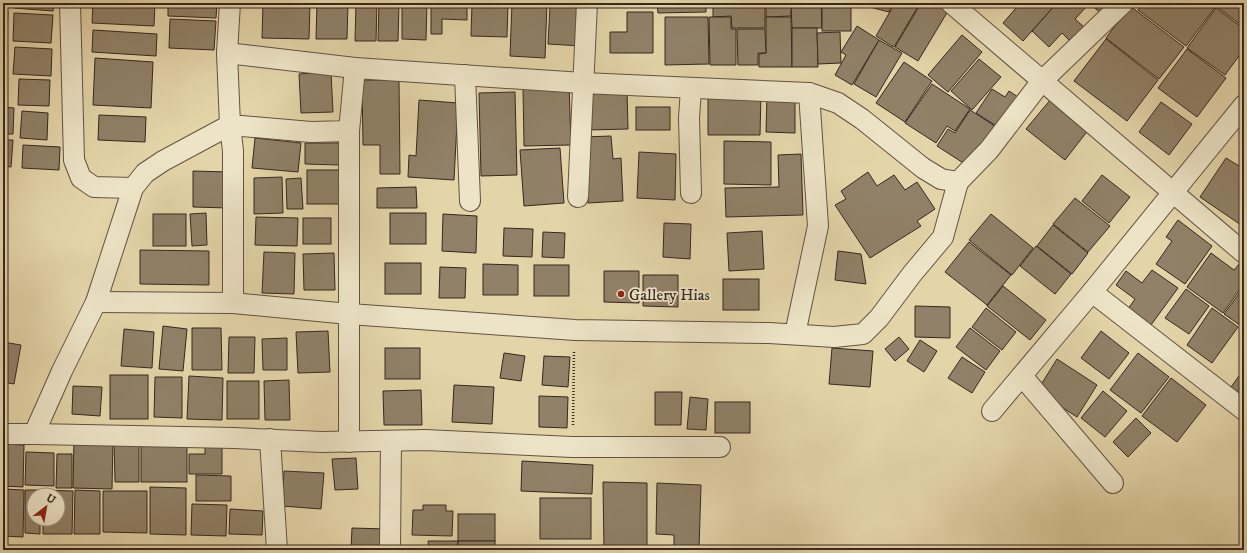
<svg xmlns="http://www.w3.org/2000/svg" width="1247" height="553" font-family="'IM FELL DW Pica',serif">
<style>
.building{fill:#908168;stroke:#362721}
.lines{fill:none;stroke-linecap:round;stroke-linejoin:round}
.minor-casing{stroke:#625243;stroke-width:22}
.path{stroke:#362721;stroke-width:2.5;stroke-dasharray:1 2;stroke-linecap:butt}
.minor{stroke:#ede4c7;stroke-width:20}
.poi-dot{fill:#8f2418;stroke:#ede4c7;stroke-width:1.5}
.labels{text-anchor:middle;stroke-width:3.5;stroke-linejoin:round;paint-order:stroke}
.poi-label{font-size:16px;fill:#362721;stroke:#ede4c7;text-anchor:start}
</style>
<rect width="100%" height="100%" fill="#e4d5a9"/>
<filter id="stains"><feTurbulence type="fractalNoise" baseFrequency=".005" numOctaves="4"/><feColorMatrix values="0 0 0 0 .2 0 0 0 0 .09 0 0 0 0 .02 0 0 0 .5 -.17"/></filter>
<radialGradient id="worn" r=".72"><stop offset=".6" stop-color="#630" stop-opacity="0"/><stop offset="1" stop-color="#630" stop-opacity=".3"/></radialGradient>
<!-- building -->
<g class="building">
<polygon points="14,3 54,3 53,11 14,8"/>
<polygon points="93,3 155,3 154,26 92,23"/>
<polygon points="168,3 217,3 216,18 168,16"/>
<polygon points="263,3 310,3 309,39 262,38"/>
<polygon points="317,3 348,3 347,39 316,39"/>
<polygon points="356,3 377,3 376,41 355,41"/>
<polygon points="379,3 399,3 398,41 378,41"/>
<polygon points="402,3 427,3 426,40 402,39"/>
<polygon points="431,3 467,3 467,20 442,19 442,34 431,34"/>
<polygon points="472,3 508,3 507,37 471,36"/>
<polygon points="512,3 547,3 545,58 510,56"/>
<polygon points="626,3 654,3 655,5 626,6"/>
<polygon points="657,3 706,3 706,12 658,13"/>
<polygon points="713,3 765,3 765,28 732,28 731,16 713,17"/>
<polygon points="766,3 791,3 791,16 766,17"/>
<polygon points="791,3 821,3 822,28 792,28"/>
<rect x="822" y="3" width="29" height="28"/>
<polygon points="854,3 892,3 889,12"/>
<polygon points="895,3 920,3 894,47 876,36"/>
<polygon points="921,3 935,3 948,11 918,61 895,47"/>
<polygon points="1011,3 1057,3 1023,41 1003,23 1016,8"/>
<polygon points="1057,3 1089,4 1075,19 1084,27 1071,42 1062,33 1049,47 1032,31"/>
<polygon points="1089,3 1117,3 1105,17"/>
<polygon points="1143,3 1212,3 1216,6 1186,46 1138,10"/>
<polygon points="1220,3 1244,3 1244,27 1217,7"/>
<polygon points="550,6 584,7 582,46 548,44"/>
<polygon points="1130,6 1184,47 1159,79 1106,38"/>
<polygon points="1216,8 1244,29 1244,49 1225,75 1187,48"/>
<polygon points="3,12 8,12 6,42 3,42"/>
<polygon points="627,12 653,12 653,53 610,53 610,32 627,32"/>
<polygon points="14,13 53,15 51,43 13,41"/>
<polygon points="665,17 708,17 709,64 665,65"/>
<polygon points="709,17 731,17 731,29 736,29 736,65 710,65"/>
<polygon points="766,17 791,17 792,67 759,67 759,54 766,53"/>
<polygon points="170,19 216,21 214,50 169,48"/>
<polygon points="857,26 879,40 852,85 835,75 846,55 841,52"/>
<polygon points="792,28 817,28 818,67 792,67"/>
<polygon points="737,29 765,29 766,53 758,53 758,65 738,65"/>
<polygon points="93,30 157,34 156,56 92,52"/>
<polygon points="840,32 841,63 818,64 817,33"/>
<polygon points="962,35 982,52 948,92 928,75"/>
<polygon points="1106,39 1158,80 1127,121 1074,81"/>
<polygon points="879,40 902,53 876,97 854,84"/>
<polygon points="3,45 7,46 5,72 3,72"/>
<polygon points="15,47 52,49 51,76 13,74"/>
<polygon points="1187,49 1226,78 1197,117 1158,88"/>
<polygon points="95,58 153,62 151,108 93,105"/>
<polygon points="979,59 1001,77 972,110 951,91"/>
<polygon points="904,62 932,81 905,122 876,103"/>
<polygon points="331,72 333,112 301,113 299,74"/>
<polygon points="3,76 7,76 6,102 3,102"/>
<polygon points="19,79 50,80 49,106 18,105"/>
<polygon points="362,80 399,80 400,174 380,174 380,145 363,145"/>
<polygon points="569,84 571,145 524,146 523,86"/>
<polygon points="932,84 970,109 955,131 947,126 936,143 905,123"/>
<polygon points="992,89 1005,97 1009,91 1021,99 1001,129 976,113"/>
<polygon points="627,90 628,129 589,130 587,92"/>
<polygon points="515,92 517,175 481,176 479,93"/>
<polygon points="708,93 761,94 760,135 708,135"/>
<polygon points="767,94 795,95 795,133 766,132"/>
<polygon points="1051,99 1089,129 1065,160 1026,129"/>
<polygon points="419,100 458,103 454,180 408,177 409,155 416,156"/>
<polygon points="1161,102 1192,124 1169,155 1139,132"/>
<polygon points="3,107 14,108 13,134 3,134"/>
<rect x="636" y="107" width="34" height="23"/>
<polygon points="970,110 995,126 968,166 937,146 948,129 955,133"/>
<polygon points="22,111 48,113 47,140 20,138"/>
<polygon points="99,115 146,117 145,142 98,140"/>
<polygon points="611,136 613,159 621,158 623,201 588,203 584,137"/>
<polygon points="255,138 301,143 298,172 252,168"/>
<polygon points="3,140 13,140 11,167 3,166"/>
<polygon points="724,141 771,142 771,185 724,184"/>
<polygon points="305,143 339,143 339,165 305,164"/>
<polygon points="23,145 60,147 59,170 22,168"/>
<polygon points="560,148 564,203 524,206 520,150"/>
<polygon points="639,152 676,154 675,200 637,198"/>
<polygon points="801,154 803,215 726,217 725,188 779,187 778,155"/>
<polygon points="1226,158 1244,169 1244,227 1200,197"/>
<rect x="307" y="170" width="33" height="34"/>
<polygon points="193,171 229,172 228,208 193,207"/>
<polygon points="868,172 877,186 894,175 905,190 917,182 935,209 917,221 921,226 870,258 835,205 846,199 841,191"/>
<polygon points="1102,175 1130,197 1109,223 1082,201"/>
<polygon points="282,177 283,213 254,214 254,178"/>
<polygon points="301,178 303,209 287,209 286,179"/>
<polygon points="416,187 417,208 377,208 377,188"/>
<polygon points="1075,198 1110,226 1088,252 1053,224"/>
<polygon points="206,213 207,245 192,246 190,214"/>
<rect x="390" y="213" width="36" height="31"/>
<rect x="153" y="214" width="33" height="32"/>
<polygon points="443,214 477,216 476,253 442,251"/>
<polygon points="991,214 1033,248 1012,275 969,240"/>
<polygon points="256,217 298,218 297,246 255,245"/>
<rect x="303" y="218" width="28" height="26"/>
<polygon points="1178,220 1212,246 1185,284 1156,264 1172,241 1166,237"/>
<polygon points="664,223 691,224 690,259 663,257"/>
<polygon points="1053,225 1088,253 1072,274 1037,246"/>
<polygon points="504,228 533,229 532,257 503,256"/>
<polygon points="762,231 764,269 729,271 727,233"/>
<polygon points="543,232 565,233 564,258 542,257"/>
<polygon points="969,242 1011,275 987,305 945,272"/>
<polygon points="1036,246 1071,274 1055,294 1020,266"/>
<polygon points="140,250 209,251 209,285 140,284"/>
<polygon points="838,251 861,254 866,284 835,280"/>
<polygon points="264,252 295,253 294,294 262,293"/>
<polygon points="334,253 335,290 304,290 303,254"/>
<polygon points="1211,253 1234,270 1240,263 1244,267 1244,284 1223,313 1187,287"/>
<rect x="385" y="263" width="36" height="31"/>
<polygon points="483,264 518,265 518,295 483,295"/>
<rect x="534" y="265" width="35" height="31"/>
<polygon points="440,267 466,268 465,298 439,298"/>
<polygon points="1152,270 1178,288 1151,325 1128,309 1135,299 1116,285 1126,271 1142,283"/>
<polygon points="604,271 639,271 639,303 604,302"/>
<polygon points="643,275 678,275 678,307 643,306"/>
<rect x="723" y="279" width="36" height="31"/>
<polygon points="1003,286 1046,320 1030,340 987,306"/>
<polygon points="1244,287 1244,328 1224,314"/>
<polygon points="1186,289 1209,306 1189,334 1165,318"/>
<polygon points="915,306 950,307 950,338 915,337"/>
<polygon points="986,308 1016,332 1002,350 972,327"/>
<polygon points="1212,308 1238,327 1212,363 1187,345"/>
<polygon points="163,326 187,329 183,371 159,369"/>
<polygon points="192,328 221,328 222,370 192,370"/>
<polygon points="970,328 1000,351 986,370 956,347"/>
<polygon points="124,329 154,332 152,368 121,366"/>
<polygon points="328,331 330,372 298,373 296,332"/>
<polygon points="1101,331 1129,353 1109,379 1081,358"/>
<polygon points="229,337 255,337 254,373 228,373"/>
<polygon points="899,337 909,349 895,361 885,349"/>
<polygon points="287,338 287,370 263,370 262,339"/>
<polygon points="920,340 937,351 924,372 907,361"/>
<polygon points="3,342 21,345 14,384 3,382"/>
<rect x="385" y="348" width="35" height="31"/>
<polygon points="832,348 873,351 870,387 829,384"/>
<polygon points="504,353 525,356 521,381 500,378"/>
<polygon points="1138,353 1169,377 1141,413 1110,390"/>
<polygon points="544,356 570,357 568,387 542,385"/>
<polygon points="962,357 985,372 972,393 948,378"/>
<polygon points="1057,359 1097,385 1077,417 1037,391"/>
<polygon points="1244,369 1244,397 1231,387"/>
<rect x="110" y="375" width="38" height="44"/>
<polygon points="189,376 223,378 222,420 187,419"/>
<polygon points="155,377 182,377 182,418 154,417"/>
<polygon points="1171,378 1206,405 1177,442 1142,416"/>
<polygon points="289,380 290,420 265,420 264,381"/>
<rect x="227" y="381" width="32" height="38"/>
<polygon points="454,385 494,387 492,424 452,422"/>
<polygon points="73,386 102,387 100,416 72,414"/>
<polygon points="421,390 422,425 384,425 383,391"/>
<polygon points="1103,391 1127,411 1105,437 1081,418"/>
<polygon points="655,392 682,392 681,425 655,425"/>
<polygon points="539,396 568,397 567,428 539,427"/>
<polygon points="690,397 708,399 706,430 687,429"/>
<rect x="715" y="402" width="35" height="31"/>
<polygon points="1136,418 1151,433 1128,457 1113,442"/>
<polygon points="74,439 113,440 112,489 73,488"/>
<polygon points="114,440 139,440 139,482 115,482"/>
<rect x="141" y="441" width="46" height="41"/>
<polygon points="3,444 24,445 23,487 3,486"/>
<polygon points="205,444 222,444 222,474 189,474 189,454 205,454"/>
<polygon points="26,452 54,453 54,486 25,485"/>
<polygon points="57,454 72,454 72,488 56,488"/>
<polygon points="356,458 358,489 335,490 332,459"/>
<polygon points="522,461 593,465 592,494 521,491"/>
<polygon points="284,471 324,473 321,509 282,506"/>
<polygon points="196,475 231,476 231,501 196,501"/>
<polygon points="603,482 647,483 647,550 604,550"/>
<polygon points="657,483 701,485 699,550 674,550 674,535 656,534"/>
<polygon points="150,487 186,488 186,535 150,534"/>
<polygon points="3,489 24,490 23,537 3,536"/>
<polygon points="25,490 40,490 40,495 34,495 34,519 40,519 40,534 25,533"/>
<polygon points="43,490 73,491 72,534 43,534 43,519 58,519 58,495 43,495"/>
<polygon points="75,490 100,491 100,534 74,534"/>
<polygon points="103,491 147,491 147,533 103,532"/>
<rect x="540" y="498" width="51" height="41"/>
<polygon points="192,504 227,505 226,536 191,535"/>
<polygon points="423,505 446,505 446,511 453,511 452,536 412,535 413,510 423,510"/>
<polygon points="230,509 263,511 262,535 229,534"/>
<rect x="458" y="514" width="37" height="27"/>
<polygon points="352,528 386,529 385,550 351,550"/>
<polygon points="428,541 458,541 458,550 429,550"/>
<rect x="458" y="541" width="37" height="9"/>
</g>
<g class="lines">
<!-- minor casing -->
<g class="minor-casing">
<g id="minor">
<polyline points="70,3 74,160 81,178 94,187 133,188"/>
<polyline points="951,3 1244,253"/>
<polyline points="227,53 230,3"/>
<polyline points="465,75 470,201"/>
<polyline points="691,193 689,118 691,89"/>
<polyline points="578,197 587,3"/>
<polyline points="1092,292 1244,410"/>
<polyline points="96,302 233,303 349,314 575,330 769,333 834,337 863,334 879,318 912,274 943,237 958,182"/>
<polyline points="233,303 233,151 230,125 311,132 349,131 355,68"/>
<polyline points="795,334 818,226 809,93"/>
<polyline points="1022,376 1113,483"/>
<polyline points="992,411 1092,292 1244,105"/>
<polyline points="3,434 34,434 62,371 96,302 133,188 145,173 163,161 230,125 227,53 355,68 583,83 809,93 838,103 862,119 923,168 941,179 958,182 989,150 1041,82 1123,3"/>
<polyline points="34,434 234,438 322,442 425,440 572,447 720,447"/>
<polyline points="270,439 277,550"/>
<polyline points="349,442 349,131"/>
<polyline points="390,550 391,441"/>
</g>
</g>
<!-- path -->
<polyline class="path" points="573,425 574,352"/>
<!-- minor -->
<use href="#minor" class="minor"/>
</g>
<!-- markers -->
<circle class="poi-dot" cx="621" cy="294" r="4"/>
<g class="labels">
<!-- poi labels -->
<g class="poi-label">
<text x="629" y="300">Gallery Hias</text>
</g>
</g>
<!-- margin -->
<rect width="1247" height="553" fill="none" stroke="#e4d5a9" stroke-width="16"/>
<rect x="4" y="4" width="1239" height="545" fill="none" stroke="#362721" stroke-width="2"/>
<rect x="8" y="8" width="1231" height="537" fill="none" stroke="#362721"/>
<!-- north arrow -->
<g transform="translate(46 507) rotate(31)"><circle r="19" fill="#ede4c7" stroke="#a49885"/>
<path d="M0-3L7 15L0 10L-7 15Z" fill="#8f2418"/>
<text y="-6" font-size="11" font-weight="bold" text-anchor="middle" fill="#362721">U</text>
</g>
<rect width="100%" height="100%" filter="url(#stains)"/>
<rect width="100%" height="100%" fill="url(#worn)"/>
</svg>
